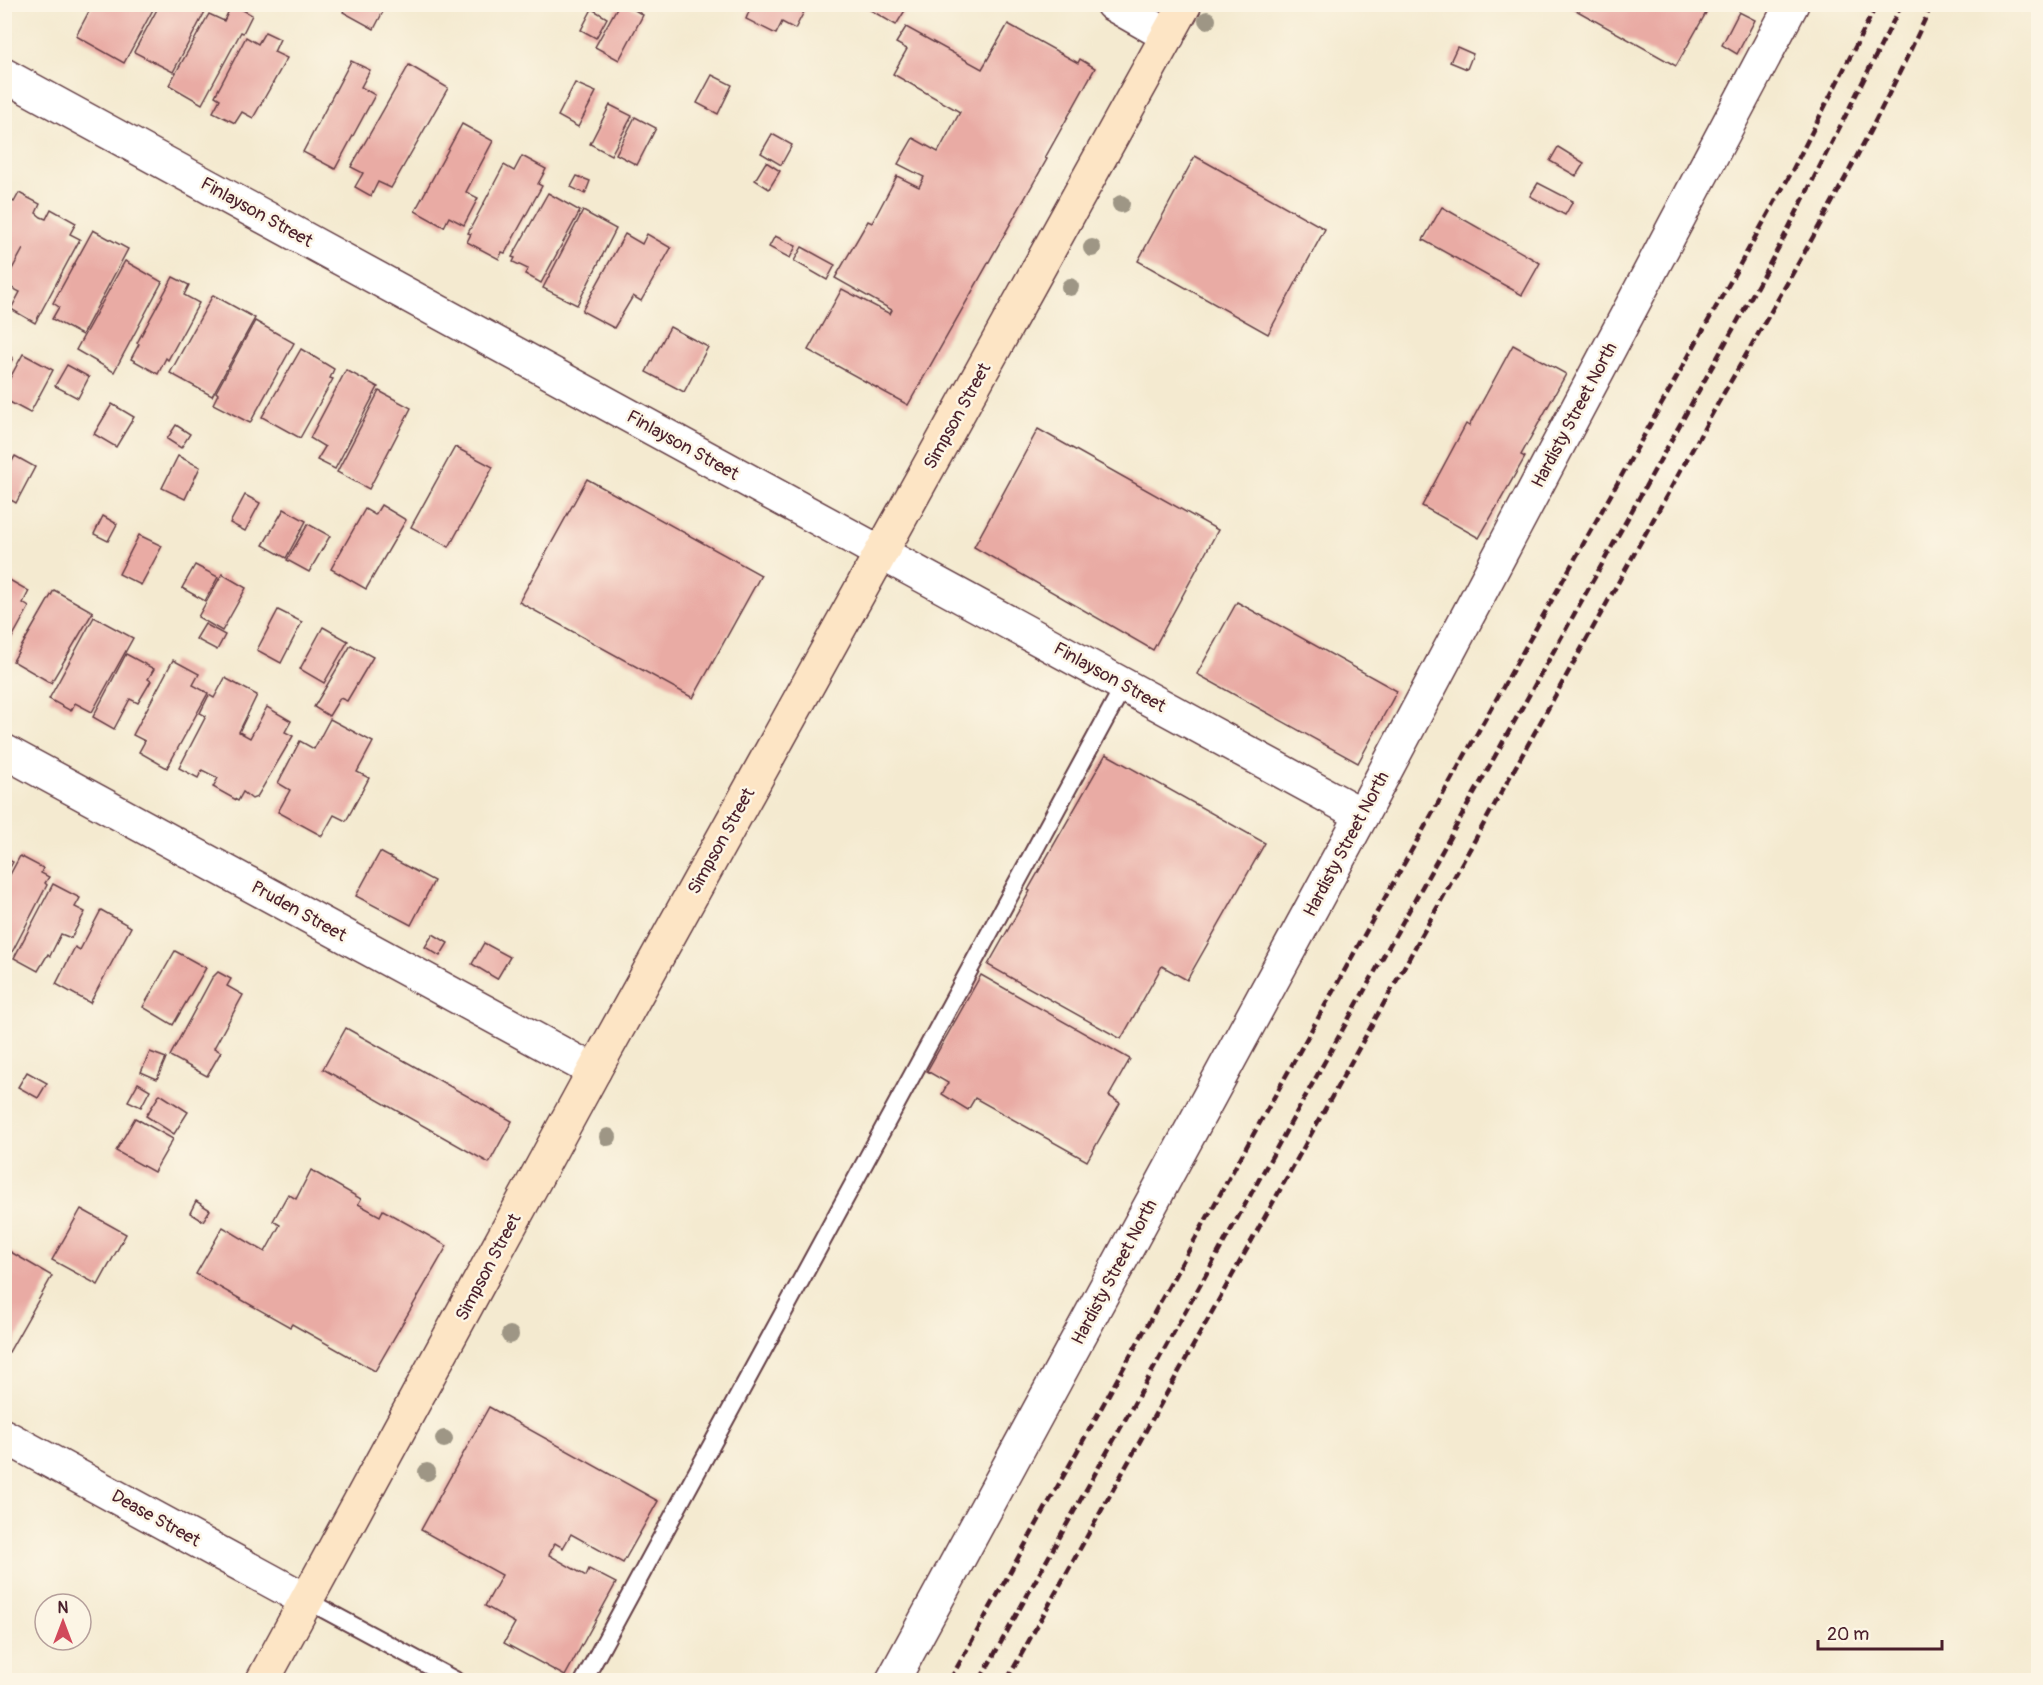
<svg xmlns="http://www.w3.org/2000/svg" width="2043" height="1685" font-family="Pangolin,sans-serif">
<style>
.building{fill:#e9aba4}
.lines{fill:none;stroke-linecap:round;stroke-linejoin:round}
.service-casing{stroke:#643d44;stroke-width:20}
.minor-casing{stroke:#643d44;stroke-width:36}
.secondary-casing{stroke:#643d44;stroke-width:36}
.service{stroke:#fff;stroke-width:16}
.minor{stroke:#fff;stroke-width:33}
.secondary{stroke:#fde5c5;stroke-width:33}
.rail{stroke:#4a1f2b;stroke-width:4.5;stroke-dasharray:9 4.5;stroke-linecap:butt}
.tree{fill:#9e9685}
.labels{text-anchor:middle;stroke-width:5;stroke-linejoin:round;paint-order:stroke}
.street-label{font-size:18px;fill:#4a1f2b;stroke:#fcf5e5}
</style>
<rect width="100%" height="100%" fill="#fcf5e5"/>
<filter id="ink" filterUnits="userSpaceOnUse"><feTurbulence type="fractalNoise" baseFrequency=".0167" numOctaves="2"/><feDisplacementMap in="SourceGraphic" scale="12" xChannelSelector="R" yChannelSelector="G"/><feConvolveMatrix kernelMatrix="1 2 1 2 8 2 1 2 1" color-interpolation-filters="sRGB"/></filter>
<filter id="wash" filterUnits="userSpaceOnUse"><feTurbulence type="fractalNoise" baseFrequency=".008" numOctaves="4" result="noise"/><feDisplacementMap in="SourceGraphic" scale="24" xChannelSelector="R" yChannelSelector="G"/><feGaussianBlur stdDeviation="1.35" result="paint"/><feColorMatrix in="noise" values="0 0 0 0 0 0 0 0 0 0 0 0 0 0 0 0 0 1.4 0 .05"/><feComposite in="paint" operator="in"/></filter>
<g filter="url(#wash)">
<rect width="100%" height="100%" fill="#f4ead0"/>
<g id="blocks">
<!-- building -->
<g class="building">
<polygon points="93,4 156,4 124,63 76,36"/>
<polygon points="160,4 209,4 173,72 134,52"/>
<polygon points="232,4 252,15 243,33 241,32 202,104 169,85 209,14 224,21"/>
<polygon points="347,4 387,4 374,29 343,12"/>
<polygon points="619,4 625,4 643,15 619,60 595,47"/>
<polygon points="752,4 808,4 795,29 782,22 776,34 746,19"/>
<polygon points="860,4 909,4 896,25"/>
<polygon points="1565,4 1711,4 1676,66"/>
<polygon points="592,9 607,18 596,38 581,30"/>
<polygon points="1739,12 1755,20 1737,54 1722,45"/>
<polygon points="1008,24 1078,63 1080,59 1095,68 1045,158 1047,159 908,405 808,350 842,289 890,314 892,310 835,278 868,221 872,223 897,176 919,187 924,177 898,164 913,138 938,152 960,112 893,74 907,49 896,43 906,27 982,69"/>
<polygon points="265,32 280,39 274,52 287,58 253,118 242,112 235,123 213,112 220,99 215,96 246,37 258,44"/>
<polygon points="1457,47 1473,54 1467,69 1450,62"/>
<polygon points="351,61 370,70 361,87 375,95 335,169 303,152"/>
<polygon points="409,65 448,88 391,188 378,182 371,196 355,187 363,173 351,167"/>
<polygon points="712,75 732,85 718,114 697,103"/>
<polygon points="575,83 596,92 578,127 558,116"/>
<polygon points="610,105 632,116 611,155 590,144"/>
<polygon points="635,117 656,128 637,165 616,154"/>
<polygon points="462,124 493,141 466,192 478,198 464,225 449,217 444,227 415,211"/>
<polygon points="772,134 792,145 781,165 761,153"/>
<polygon points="1558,147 1584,163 1576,176 1550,161"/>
<polygon points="522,156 546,169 538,184 542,186 505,253 502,252 499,259 467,242 471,234 468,233 504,165 514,171"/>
<polygon points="1195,156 1325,229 1268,334 1138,261"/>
<polygon points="766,162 780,171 769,189 755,180"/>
<polygon points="577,176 590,181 585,194 571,187"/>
<polygon points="1538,183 1573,201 1565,215 1530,196"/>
<polygon points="19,193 40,204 36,213 41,217 46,219 51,209 76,223 70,234 80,239 35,323 11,309 20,292 4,284 23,249 5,282 5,197 14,202"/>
<polygon points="548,193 580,211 541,283 525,274 528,269 513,262 515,258 512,257"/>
<polygon points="1442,207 1540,263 1522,295 1423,240"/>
<polygon points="583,211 616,229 577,305 543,288"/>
<polygon points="93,230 128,249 82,335 52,319 59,307 53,303"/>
<polygon points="625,234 642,244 647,234 671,248 641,301 633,296 614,328 582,311"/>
<polygon points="775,236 796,246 790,258 769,247"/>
<polygon points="802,247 835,265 827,280 794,261"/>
<polygon points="125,261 162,282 114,372 76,350"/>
<polygon points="173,277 189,285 184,295 199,303 168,360 166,358 158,374 131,359 139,344 137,343"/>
<polygon points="213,295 255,318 212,396 170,373"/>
<polygon points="255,321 294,343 250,423 213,404 218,394 216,392"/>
<polygon points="670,327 708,347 684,392 646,372"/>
<polygon points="1513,345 1566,374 1521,455 1525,457 1479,538 1422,506 1466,424 1469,426"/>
<polygon points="301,349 334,369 330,378 333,379 300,438 262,417"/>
<polygon points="4,353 13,358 4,373"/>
<polygon points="23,354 53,370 30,413 4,399 4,389"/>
<polygon points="67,365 89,377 78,398 55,386"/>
<polygon points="346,370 378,387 335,469 317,460 325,447 310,438"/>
<polygon points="379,391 411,408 369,489 337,472"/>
<polygon points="112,404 134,417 116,447 94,434"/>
<polygon points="176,425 190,434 181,448 167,439"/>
<polygon points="1038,429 1218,530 1153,650 974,547"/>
<polygon points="455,447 493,467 449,547 411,527"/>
<polygon points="15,456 35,467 16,503 4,496 4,475"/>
<polygon points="178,456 200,467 185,499 162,488"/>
<polygon points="587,479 761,575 693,698 519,602"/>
<polygon points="245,495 260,503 245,531 230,523"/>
<polygon points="381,505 406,520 366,589 331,569 365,509 375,515"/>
<polygon points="284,509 306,521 286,558 263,545"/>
<polygon points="103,516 117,524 108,541 94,534"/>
<polygon points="308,524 330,536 309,572 287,560"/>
<polygon points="139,535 162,546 141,585 119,574"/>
<polygon points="195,565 218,577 205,601 182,588"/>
<polygon points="222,574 246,588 222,631 198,617"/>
<polygon points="6,578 29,591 23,603 29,607 4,652"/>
<polygon points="54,590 93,612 51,683 13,661"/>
<polygon points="1237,602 1397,691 1358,763 1197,674"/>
<polygon points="278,610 302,622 281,663 257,650"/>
<polygon points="94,617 133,638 92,712 75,703 71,711 49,699"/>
<polygon points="205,624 225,635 217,650 196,639"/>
<polygon points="323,627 348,641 324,683 300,669"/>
<polygon points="351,645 373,657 347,701 340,698 329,716 314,707"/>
<polygon points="126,654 154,669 148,679 151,681 138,703 130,699 114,729 93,717"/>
<polygon points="173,660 199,674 193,685 208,693 167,768 139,752 145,741 133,735"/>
<polygon points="225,678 257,695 239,732 250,738 267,707 291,721 285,732 293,736 257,797 252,799 243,792 238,801 213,787 218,778 202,770 198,778 179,768 206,716 200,713 209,695 214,698"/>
<polygon points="330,719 373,742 357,772 369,778 346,821 334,815 322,836 278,812 290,790 278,783 300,741 314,749"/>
<polygon points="1106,754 1265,843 1187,980 1162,966 1121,1039 988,965 1030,891 1028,890"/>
<polygon points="380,852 434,881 411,925 356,896"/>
<polygon points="20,856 43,868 41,873 49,877 45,883 47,885 10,956 4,954 4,886"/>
<polygon points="4,858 13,862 4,878"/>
<polygon points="53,884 80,898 75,907 85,912 71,938 61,934 50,956 48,954 38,971 14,958"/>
<polygon points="101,910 131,927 90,1003 56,984 75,947 80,950"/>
<polygon points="433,934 448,943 440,956 425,947"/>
<polygon points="484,943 510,957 497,979 472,964"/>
<polygon points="175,951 206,968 173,1025 143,1007"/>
<polygon points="218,972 231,979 227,986 243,995 214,1048 221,1052 207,1076 170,1056 212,978"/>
<polygon points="981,975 1130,1059 1109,1096 1120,1103 1087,1161 975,1098 968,1110 942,1094 948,1083 927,1071"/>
<polygon points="346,1028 512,1121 489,1163 323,1069"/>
<polygon points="150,1052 166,1058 157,1079 141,1072"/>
<polygon points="27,1072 47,1083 38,1098 18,1087"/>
<polygon points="138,1083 150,1090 141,1107 128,1101"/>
<polygon points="160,1094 188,1112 174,1134 146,1116"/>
<polygon points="135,1118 173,1139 154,1172 116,1151"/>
<polygon points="311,1170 361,1199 358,1204 380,1216 383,1210 447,1246 375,1371 292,1324 290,1327 196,1274 223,1227 265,1252 280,1225 273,1221 288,1194 296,1199"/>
<polygon points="196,1201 210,1210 203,1221 190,1213"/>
<polygon points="81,1209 126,1234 98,1285 52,1260"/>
<polygon points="9,1251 52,1276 9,1352 4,1350 4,1259"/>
<polygon points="489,1407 658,1501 623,1563 571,1534 563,1548 555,1543 549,1555 586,1576 589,1569 616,1583 565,1676 504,1643 515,1623 485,1606 502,1575 421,1530"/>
</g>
</g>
</g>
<g filter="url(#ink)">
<use href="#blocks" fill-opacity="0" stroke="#643d44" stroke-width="1.5"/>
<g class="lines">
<!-- service casing -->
<g class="service-casing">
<g id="service">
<polyline points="308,1601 455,1680"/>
<polyline points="584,1680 1124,685"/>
</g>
</g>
<!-- minor casing -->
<g class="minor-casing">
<g id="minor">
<polyline points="1112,4 1168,36"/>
<polyline points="4,75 1362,815"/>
<polyline points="4,751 594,1071"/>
<polyline points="4,1436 308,1601"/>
<polyline points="893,1680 1362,815 1792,4"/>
</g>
</g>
<!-- secondary casing -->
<g class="secondary-casing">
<polyline id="secondary" points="263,1680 594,1071 1185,4"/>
</g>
<!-- service -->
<use href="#service" class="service"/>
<!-- minor -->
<use href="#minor" class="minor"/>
<!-- secondary -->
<use href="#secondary" class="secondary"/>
<!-- rail -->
<g class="rail">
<polyline points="950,1680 1372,921 1790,175 1877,4"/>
<polyline points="980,1680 1780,245 1902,4"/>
<path d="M1007 1680 1721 398C1796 269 1870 140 1932 4"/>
</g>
</g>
<!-- trees -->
<g class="tree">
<circle cx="1207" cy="20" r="9"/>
<circle cx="1121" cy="204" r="9"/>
<circle cx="1092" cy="248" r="9"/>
<circle cx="1070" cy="287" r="9"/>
<circle cx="608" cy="1137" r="9"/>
<circle cx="510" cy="1335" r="9"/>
<circle cx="444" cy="1439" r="9"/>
<circle cx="427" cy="1472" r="9"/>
</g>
</g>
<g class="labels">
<!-- street labels -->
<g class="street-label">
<text transform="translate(257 212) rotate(29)" y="6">Finlayson Street</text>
<text transform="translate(1574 415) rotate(-62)" y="6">Hardisty Street North</text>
<text transform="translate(957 416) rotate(-61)" y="6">Simpson Street</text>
<text transform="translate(683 445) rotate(29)" y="6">Finlayson Street</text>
<text transform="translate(1110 677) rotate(29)" y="6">Finlayson Street</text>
<text transform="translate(721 841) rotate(-61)" y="6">Simpson Street</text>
<text transform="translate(1346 844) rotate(-62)" y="6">Hardisty Street North</text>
<text transform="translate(299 911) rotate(29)" y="6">Pruden Street</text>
<text transform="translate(488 1267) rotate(-62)" y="6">Simpson Street</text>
<text transform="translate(1114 1272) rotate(-62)" y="6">Hardisty Street North</text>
<text transform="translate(156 1518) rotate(29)" y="6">Dease Street</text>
</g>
</g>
<!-- margin -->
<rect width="2043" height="1685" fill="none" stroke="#fcf5e5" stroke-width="24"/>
<!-- north arrow -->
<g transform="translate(63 1622)"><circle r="28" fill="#fcf5e5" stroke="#b59f9b" stroke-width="1.5"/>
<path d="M0-4.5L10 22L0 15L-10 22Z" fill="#d1495b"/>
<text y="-9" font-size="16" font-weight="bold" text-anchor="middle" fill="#4a1f2b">N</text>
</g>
<!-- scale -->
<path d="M1818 1640v9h124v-9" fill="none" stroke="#4a1f2b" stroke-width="3"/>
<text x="1827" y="1640" font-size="18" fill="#4a1f2b" stroke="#fcf5e5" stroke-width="4.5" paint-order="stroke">20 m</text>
</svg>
